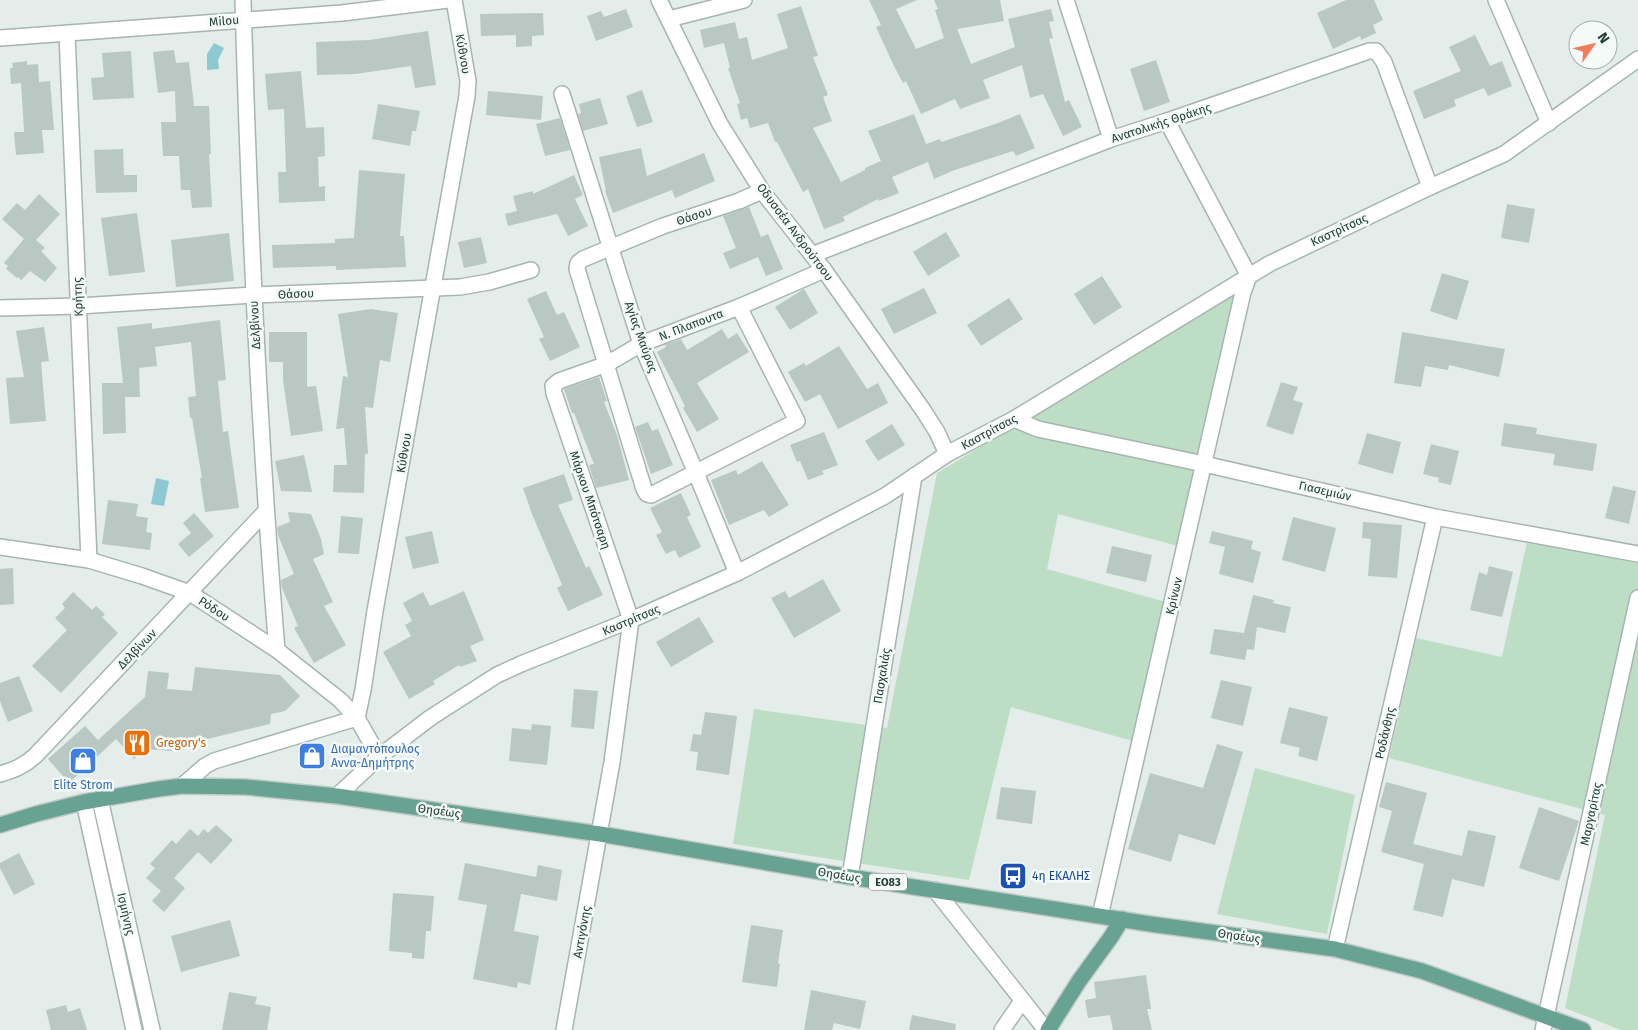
<svg xmlns="http://www.w3.org/2000/svg" width="1638" height="1030" font-family="'Fira Sans',sans-serif">
<style>
.green{fill:#bddec5}
.water{fill:#8cc9d2}
.building{fill:#b9c8c2}
.lines{fill:none;stroke-linecap:round;stroke-linejoin:round}
.minor-casing{stroke:#a6b5b0;stroke-width:18}
.major-casing{stroke:#c1c9c7;stroke-width:18}
.minor{stroke:#fff;stroke-width:15}
.major{stroke:#68a292;stroke-width:15}
.labels{text-anchor:middle;stroke-width:5;stroke-linejoin:round;paint-order:stroke}
.shield{fill:#f4faf7;stroke:#627771;stroke-width:1}
.shield-label{font-size:11px;font-weight:bold;fill:#233f37}
.street-label{font-size:12px;fill:#233f37;stroke:#f4faf7}
.food-label{font-size:12px;fill:#c56008;stroke:#f4faf7;text-anchor:start}
.shop-label{font-size:12px;fill:#366cbe;stroke:#f4faf7;text-anchor:start}
.transit-label{font-size:12px;fill:#164399;stroke:#f4faf7;text-anchor:start}
</style>
<rect width="100%" height="100%" fill="#e4ede9"/>
<!-- green -->
<g class="green">
<polygon points="1239,291 1178,546 1058,514 1047,569 1166,602 1133,741 1011,707 969,880 733,844 754,709 887,728 937,473"/>
<polygon points="1528,537 1638,559 1638,1030 1621,1030 1565,1008 1605,815 1389,758 1416,638 1502,657"/>
<polygon points="1255,768 1355,795 1327,934 1217,914"/>
</g>
<!-- water -->
<g class="water">
<polygon points="214,43 224,48 218,60 219,69 207,70 207,54"/>
<polygon points="156,478 169,481 164,506 151,504"/>
</g>
<!-- building -->
<g class="building">
<polygon points="869,0 917,0 896,9 916,49 944,38 935,10 938,9 934,0 1000,0 1004,21 957,29 971,64 1015,47 1008,19 1051,9 1054,21 1049,22 1053,38 1049,39 1065,102 1069,100 1082,127 1063,136 1043,94 1030,98 1022,65 983,80 990,98 960,109 955,99 921,114 906,81 903,83 894,66 876,27 881,25"/>
<polygon points="1346,0 1374,0 1383,20 1373,25 1376,33 1361,40 1360,36 1333,49 1317,13"/>
<polygon points="801,6 818,56 813,57 828,95 823,97 832,121 813,128 841,182 865,170 865,168 881,161 868,131 914,114 926,144 940,139 941,142 998,123 1020,114 1035,148 1016,156 1013,151 952,171 934,179 928,162 892,177 899,193 879,201 878,199 843,217 845,221 824,229 808,189 803,192 777,142 775,142 768,123 750,128 747,118 741,120 737,104 740,103 728,68 730,68 724,43 704,48 700,30 735,22 739,39 747,37 752,60 788,48 777,14"/>
<polygon points="626,9 633,27 596,41 587,16 601,11 604,17"/>
<polygon points="543,13 544,35 532,36 532,46 516,47 516,35 481,36 480,14"/>
<polygon points="428,31 436,85 415,88 411,66 355,74 317,75 316,42 369,40"/>
<polygon points="1475,35 1490,66 1502,61 1512,86 1488,96 1484,88 1454,100 1456,106 1424,119 1413,91 1461,71 1449,47"/>
<polygon points="174,50 176,63 189,62 194,106 209,106 211,154 209,154 212,207 192,208 190,190 181,190 179,156 163,156 161,122 176,122 175,91 158,93 153,52"/>
<polygon points="131,51 134,98 93,100 91,78 104,77 102,53"/>
<polygon points="1156,60 1170,102 1144,111 1130,69"/>
<polygon points="27,61 27,65 38,64 39,82 50,81 54,130 42,130 44,153 16,155 14,132 24,132 23,113 21,83 11,84 10,68 13,68 12,63"/>
<polygon points="301,71 306,128 324,127 325,156 318,157 319,187 325,186 325,201 279,203 278,172 286,172 284,109 268,110 265,74"/>
<polygon points="642,90 653,122 637,127 626,96"/>
<polygon points="488,91 543,96 541,120 486,115"/>
<polygon points="600,98 608,124 583,131 578,114 581,113 579,104"/>
<polygon points="378,104 420,111 416,131 412,131 410,146 372,139"/>
<polygon points="560,118 570,150 545,156 536,124"/>
<polygon points="641,148 647,176 704,153 715,181 675,198 672,190 613,213 605,191 606,191 599,157"/>
<polygon points="123,149 124,175 137,175 137,192 96,193 94,150"/>
<polygon points="359,170 405,174 400,236 404,236 406,267 336,270 336,266 273,268 272,245 335,243 335,239 354,238"/>
<polygon points="574,175 583,195 575,199 588,226 568,236 557,214 508,226 505,214 517,211 513,196 533,191 533,194"/>
<polygon points="39,194 60,214 36,240 45,248 41,251 57,268 45,282 30,271 21,280 18,277 17,278 6,269 8,266 4,263 24,239 2,219 17,203 25,210"/>
<polygon points="1507,204 1535,209 1529,243 1501,238"/>
<polygon points="749,207 761,237 768,234 783,269 766,276 758,257 730,269 723,253 736,248 723,216"/>
<polygon points="137,213 145,272 109,276 101,218"/>
<polygon points="946,232 960,256 928,276 913,252"/>
<polygon points="229,233 234,281 176,287 171,240"/>
<polygon points="481,237 487,263 464,268 458,242"/>
<polygon points="1442,273 1469,281 1457,320 1430,311"/>
<polygon points="1102,276 1122,307 1094,325 1074,294"/>
<polygon points="924,288 937,313 894,334 881,309"/>
<polygon points="804,289 818,313 790,330 775,307"/>
<polygon points="546,291 557,315 564,312 580,347 550,361 539,339 544,337 527,299"/>
<polygon points="1009,298 1023,319 981,346 967,325"/>
<polygon points="371,309 398,313 390,362 380,360 373,408 365,407 368,454 365,454 364,493 333,492 334,465 347,465 344,428 336,429 343,376 348,377 338,314"/>
<polygon points="220,320 226,380 218,381 223,432 228,431 239,508 205,512 200,478 202,478 192,418 190,418 188,397 196,396 191,342 155,347 157,366 139,368 140,397 125,397 126,433 103,434 102,383 123,383 117,327 152,323 152,329"/>
<polygon points="44,327 49,361 41,362 46,421 10,424 6,378 24,377 16,331"/>
<polygon points="722,329 728,339 737,333 749,352 697,383 719,419 697,432 683,408 685,406 657,352 666,347 665,345 681,339 687,350"/>
<polygon points="269,332 307,332 307,387 316,386 323,431 291,436 283,380 283,362 269,362"/>
<polygon points="1402,332 1505,349 1499,377 1449,365 1448,370 1425,366 1421,387 1394,383"/>
<polygon points="839,346 867,389 878,383 888,403 838,429 820,394 805,402 788,372 804,363 806,366"/>
<polygon points="599,377 607,401 604,402 617,435 629,480 596,488 589,465 594,464 574,413 572,413 564,389"/>
<polygon points="1281,382 1298,387 1293,400 1303,403 1293,435 1266,426"/>
<polygon points="648,422 652,431 658,429 673,465 651,474 635,427"/>
<polygon points="1504,423 1537,428 1536,434 1597,444 1593,471 1553,465 1555,454 1501,446"/>
<polygon points="892,424 905,445 878,461 865,441"/>
<polygon points="824,432 838,465 822,471 824,474 808,480 800,461 797,462 790,445"/>
<polygon points="1367,433 1401,442 1393,474 1358,464"/>
<polygon points="1431,444 1459,451 1451,485 1438,482 1439,478 1423,474"/>
<polygon points="304,455 312,492 281,491 275,461"/>
<polygon points="762,461 789,505 769,517 764,510 729,525 711,480 736,470 738,475"/>
<polygon points="564,474 573,500 558,505 586,568 589,566 603,595 568,611 557,588 562,585 560,580 532,514 523,488"/>
<polygon points="1613,486 1636,491 1629,524 1605,518"/>
<polygon points="681,493 691,515 687,517 701,547 679,558 675,550 666,554 656,535 662,532 650,508"/>
<polygon points="108,500 138,504 136,516 148,518 146,532 152,533 150,550 102,544"/>
<polygon points="288,512 311,514 321,539 324,554 313,559 333,602 324,606 346,645 314,663 294,628 298,626 282,588 281,580 294,574 278,535 277,527 290,522"/>
<polygon points="194,513 214,536 189,557 178,544 191,533 183,523"/>
<polygon points="341,516 363,518 359,554 338,553"/>
<polygon points="1293,517 1336,528 1325,572 1282,560"/>
<polygon points="1363,522 1402,525 1397,578 1368,576 1371,539 1362,538"/>
<polygon points="432,531 439,563 413,569 405,537"/>
<polygon points="1212,531 1253,541 1251,549 1261,552 1253,583 1219,574 1225,547 1209,543"/>
<polygon points="1112,546 1152,555 1146,582 1106,573"/>
<polygon points="1489,566 1513,572 1502,617 1470,610 1479,572 1487,575"/>
<polygon points="13,568 14,604 0,605 0,569"/>
<polygon points="823,579 841,611 794,638 771,598 785,591 789,598"/>
<polygon points="464,591 484,640 470,646 477,661 460,667 459,665 433,681 435,684 409,699 383,652 411,636 405,625 412,621 403,603 423,592 430,606"/>
<polygon points="73,592 92,610 96,606 105,614 102,617 118,633 61,693 32,666 67,630 55,618 65,608 62,604"/>
<polygon points="1253,595 1274,600 1273,603 1291,607 1285,633 1257,627 1254,650 1247,649 1245,660 1210,654 1214,629 1244,633"/>
<polygon points="699,617 714,642 671,667 656,642"/>
<polygon points="195,667 280,675 300,696 285,711 271,714 270,724 195,742 172,741 172,751 145,749 134,759 116,739 69,783 48,759 85,726 98,740 145,697 148,671 169,673 167,689 192,691"/>
<polygon points="19,676 33,711 8,722 0,701 0,683"/>
<polygon points="1221,680 1252,687 1243,726 1211,718"/>
<polygon points="574,689 598,691 594,729 571,727"/>
<polygon points="1289,707 1328,717 1317,761 1298,756 1300,748 1280,743"/>
<polygon points="705,712 737,716 729,775 696,770 698,752 690,751 693,734 701,735"/>
<polygon points="532,724 551,726 547,765 509,761 512,728 531,730"/>
<polygon points="1217,744 1243,752 1215,845 1179,834 1171,862 1128,849 1150,773 1203,788"/>
<polygon points="1386,782 1427,793 1413,844 1462,856 1468,830 1496,836 1484,887 1452,879 1443,917 1413,910 1424,864 1381,852 1392,811 1379,807"/>
<polygon points="1001,787 1036,791 1032,824 996,819"/>
<polygon points="1539,807 1579,821 1559,881 1519,868"/>
<polygon points="216,825 233,840 211,864 198,852 174,878 185,888 164,912 152,901 161,891 146,878 155,868 150,864 172,840 176,844 190,829 198,836 204,829 208,833"/>
<polygon points="19,853 35,884 14,895 0,868 0,863"/>
<polygon points="465,863 536,877 538,865 562,870 557,901 521,894 514,931 539,936 530,985 518,982 517,988 473,979 487,905 458,900"/>
<polygon points="393,893 434,896 431,931 426,931 424,959 412,958 412,953 389,951"/>
<polygon points="230,920 240,956 181,972 171,936"/>
<polygon points="751,925 783,930 778,963 780,964 777,987 742,982"/>
<polygon points="1146,975 1151,1009 1147,1009 1152,1030 1113,1030 1110,1015 1088,1018 1085,1000 1096,998 1094,982"/>
<polygon points="811,990 866,1001 860,1029 834,1023 832,1030 804,1030"/>
<polygon points="229,992 257,997 255,1004 271,1007 267,1030 222,1030"/>
<polygon points="66,1005 68,1012 80,1008 87,1030 51,1030 46,1010"/>
<polygon points="912,1015 956,1024 955,1030 909,1030"/>
</g>
<g class="lines">
<!-- minor casing -->
<g class="minor-casing">
<g id="minor">
<path d="M243 0C249 217 259 434 277 650"/>
<polyline points="659,0 720,124 762,191 824,270 923,410 937,432 947,454"/>
<polyline points="1066,0 1111,139"/>
<polyline points="1496,0 1549,123"/>
<polyline points="669,19 744,0"/>
<polyline points="67,34 89,560"/>
<polyline points="0,38 342,13 448,0"/>
<polyline points="562,94 641,344 696,473 737,573"/>
<polyline points="1167,121 1249,276"/>
<polyline points="812,255 1111,139 1167,121 1369,51 1376,51 1384,62 1430,187"/>
<polyline points="739,307 797,421 651,495 647,494 644,489 577,269 578,263 583,259 663,226 739,201 762,191"/>
<polyline points="0,308 79,306 253,295 460,287 489,282 531,270"/>
<polyline points="1014,419 1038,429 1204,464 1435,517 1638,554"/>
<polyline points="0,547 89,560 142,576 190,593 277,650 340,700 357,718 379,757"/>
<path d="M0 774C14 770 24 766 35 756L265 512"/>
<polyline points="182,786 205,766 214,761 357,718 363,690 375,611 467,96 468,81 454,0"/>
<polyline points="337,796 379,757 430,718 497,675 521,664 631,620 737,573 885,496 947,454 1014,419 1269,264 1430,187 1504,154 1638,59"/>
<polyline points="100,799 152,1030"/>
<polyline points="84,802 134,1030"/>
<polyline points="850,877 914,476"/>
<polyline points="935,890 1046,1030"/>
<polyline points="1100,916 1243,292 1249,276"/>
<polyline points="1335,949 1435,517"/>
<polyline points="564,1030 612,762 631,620 554,393 553,386 559,381 607,364 641,344 739,307 824,270"/>
<polyline points="1002,1030 1022,1001"/>
<polyline points="1543,1030 1638,598"/>
</g>
</g>
<!-- major casing -->
<g class="major-casing">
<g id="major">
<polyline points="0,825 36,814 84,802 158,789 182,786 245,787 337,796 600,834 850,877 1150,924 1335,949 1422,971 1583,1030"/>
<polyline points="1048,1030 1079,981 1111,937 1122,919"/>
</g>
</g>
<!-- minor -->
<use href="#minor" class="minor"/>
<!-- major -->
<use href="#major" class="major"/>
</g>
<!-- icons -->
<defs>
<g id="restaurant-square" transform="scale(1.4375)"><rect x="-9" y="-9" width="18" height="18" rx="4" fill="#e8710a" stroke="#f4faf7"/><path d="M-5-6h1v4h1v-4h1v4h1v-4h1v5L-1.5 .5V6h-2V.5L-5-1ZM5-6V6H3V1.5H1.5Q1.5-4 5-6Z" fill="#fff"/></g>
<g id="shop-square" transform="scale(1.4375)"><rect x="-9" y="-9" width="18" height="18" rx="4" fill="#3f7fe0" stroke="#f4faf7"/><path d="M-5-2.5h2.3a2.7 3.5 0 0 1 5.4 0H5L5.5 6h-11ZM-1.5-2.5h3a1.5 2.3 0 0 0-3 0Z" fill="#fff"/></g>
<g id="bus-square" transform="scale(1.4375)"><rect x="-9" y="-9" width="18" height="18" rx="4" fill="#1a4fb4" stroke="#f4faf7"/><path d="M-5-6H5V4H4V6H2V4H-2V6H-4V4H-5ZM-3.5-4V0h7V-4ZM-3.5 1.2v1.5H-2V1.2ZM2 1.2v1.5H3.5V1.2Z" fill="#fff"/></g>
</defs>
<g fill-rule="evenodd">
<use href="#restaurant-square" x="137" y="743"/>
<use href="#shop-square" x="312" y="756"/>
<use href="#shop-square" x="83" y="761"/>
<use href="#bus-square" x="1013" y="876"/>
</g>
<g class="labels">
<!-- shield labels -->
<rect class="shield" x="869" y="873.5" width="38" height="17" rx="4"/>
<g class="shield-label">
<text x="888" y="886">ΕΟ83</text>
</g>
<!-- street labels -->
<g class="street-label">
<text transform="translate(224 21) rotate(-5)" y="4">Milou</text>
<text transform="translate(463 54) rotate(80)" y="4">Κύθνου</text>
<text transform="translate(1161 123) rotate(-18)" y="4">Ανατολικής Θράκης</text>
<text transform="translate(694 216) rotate(-18)" y="4">Θάσου</text>
<text transform="translate(1339 230) rotate(-25)" y="4">Καστρίτσας</text>
<text transform="translate(795 232) rotate(53)" y="4">Οδυσσέα Ανδρούτσου</text>
<text transform="translate(296 294) rotate(-2)" y="4">Θάσου</text>
<text transform="translate(78 297) rotate(-92)" y="4">Κρήτης</text>
<text transform="translate(255 325) rotate(-93)" y="4">Δελβίνου</text>
<text transform="translate(691 325) rotate(-21)" y="4">Ν. Πλαπουτα</text>
<text transform="translate(641 337) rotate(70)" y="4">Αγίας Μαύρας</text>
<text transform="translate(989 432) rotate(-28)" y="4">Καστρίτσας</text>
<text transform="translate(404 453) rotate(-80)" y="4">Κύθνου</text>
<text transform="translate(1325 491) rotate(13)" y="4">Γιασεμιών</text>
<text transform="translate(590 500) rotate(71)" y="4">Μάρκου Μπότσαρη</text>
<text transform="translate(1174 596) rotate(-77)" y="4">Κρίνων</text>
<text transform="translate(214 609) rotate(33)" y="4">Ρόδου</text>
<text transform="translate(631 620) rotate(-23)" y="4">Καστρίτσας</text>
<text transform="translate(137 649) rotate(-46)" y="4">Δελβίνων</text>
<text transform="translate(882 676) rotate(-81)" y="4">Πασχαλιάς</text>
<text transform="translate(1385 733) rotate(-77)" y="4">Ροδάνθης</text>
<text transform="translate(439 811) rotate(8)" y="4">Θησέως</text>
<text transform="translate(1591 814) rotate(-78)" y="4">Μαργαρίτας</text>
<text transform="translate(839 875) rotate(9)" y="4">Θησέως</text>
<text transform="translate(126 914) rotate(77)" y="4">Ισμήνης</text>
<text transform="translate(582 932) rotate(-80)" y="4">Αντιγόνης</text>
<text transform="translate(1239 936) rotate(8)" y="4">Θησέως</text>
</g>
<!-- food labels -->
<g class="food-label">
<text x="156" y="747">Gregory's</text>
</g>
<!-- shop labels -->
<g class="shop-label">
<text x="331" y="753">Διαμαντόπουλος<tspan x="331" dy="14">Αννα-Δημήτρης</tspan></text>
<text x="83" y="789" text-anchor="middle">Elite Strom</text>
</g>
<!-- transit labels -->
<g class="transit-label">
<text x="1032" y="880">4η ΕΚΑΛΗΣ</text>
</g>
</g>
<!-- north arrow -->
<g transform="translate(1593 45) rotate(56)"><circle r="24" fill="#f4faf7" stroke="#a0afaa"/>
<path d="M0-4L9 19L0 12L-9 19Z" fill="#f17d5e"/>
<text y="-8" font-size="14" font-weight="bold" text-anchor="middle" fill="#233f37">N</text>
</g>
</svg>
